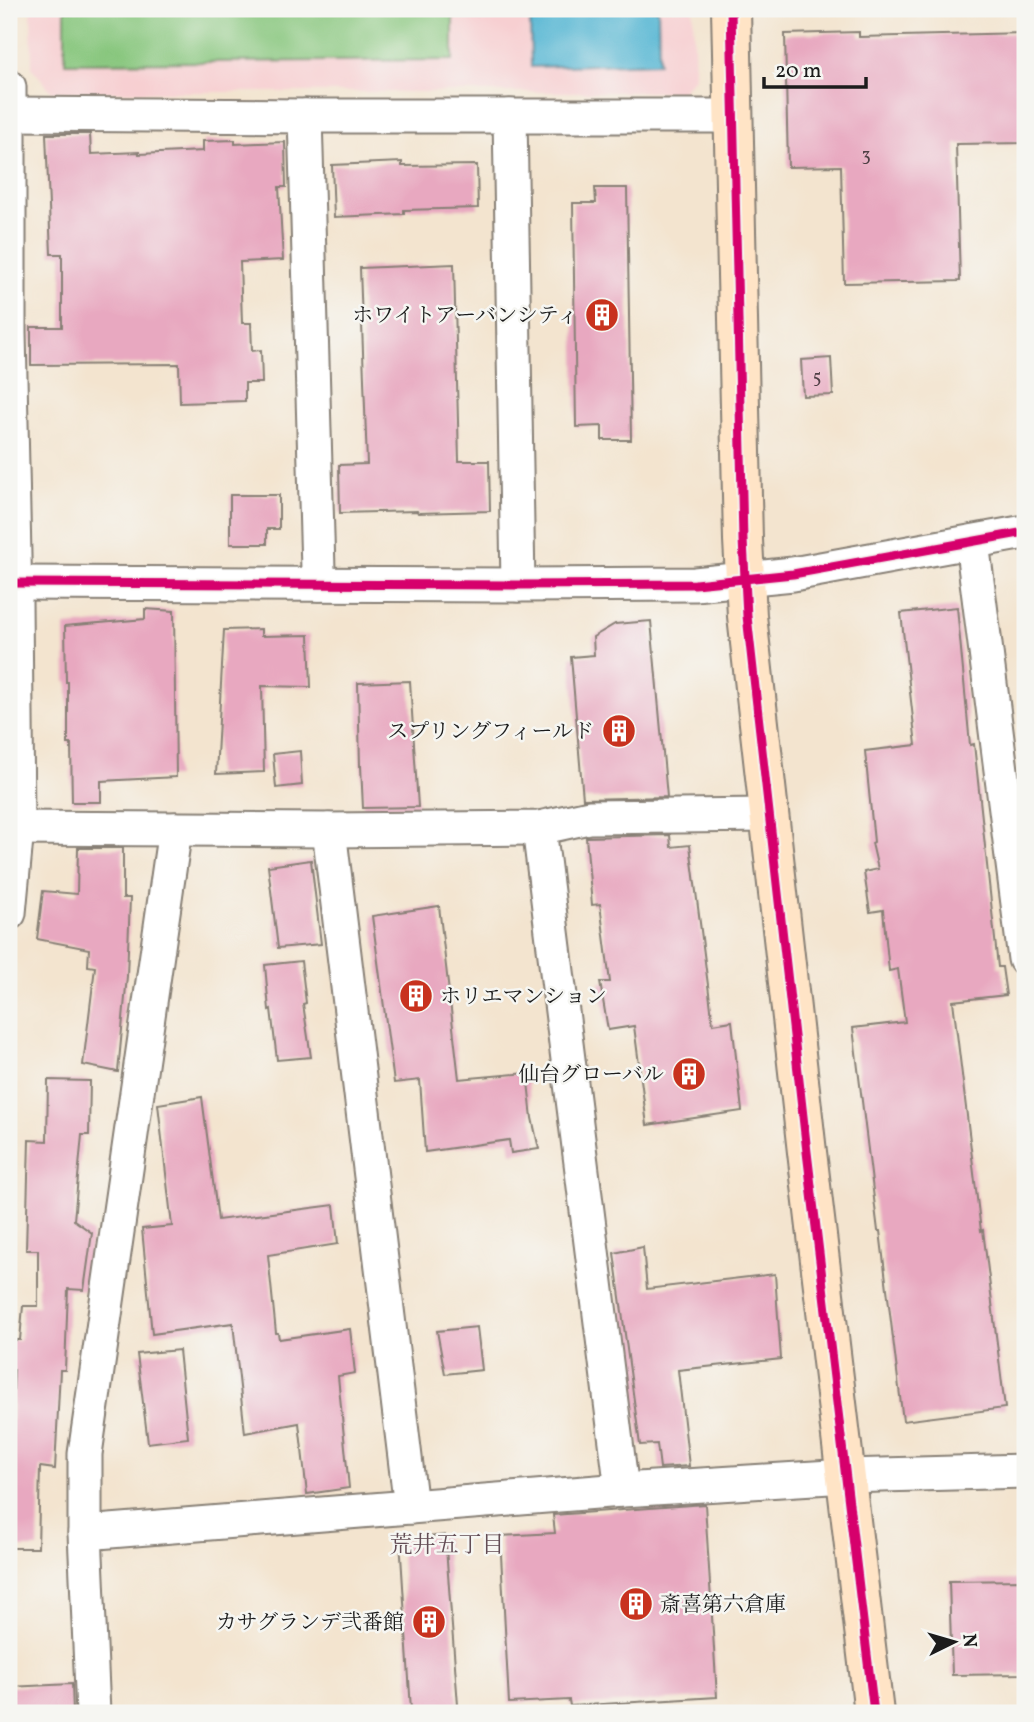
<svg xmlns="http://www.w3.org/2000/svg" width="1034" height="1722" font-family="Vollkorn,'Noto Serif JP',serif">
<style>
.built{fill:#f7cfd1}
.green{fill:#87c67d;stroke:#52714c;stroke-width:2}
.water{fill:#55b6d3;stroke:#386978;stroke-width:2}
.building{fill:#e8a8c0}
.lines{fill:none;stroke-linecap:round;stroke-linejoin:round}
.street-casing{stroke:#888076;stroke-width:37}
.secondary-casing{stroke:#888076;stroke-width:42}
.street{stroke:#fff;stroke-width:33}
.secondary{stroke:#ffe4c6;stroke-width:38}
.cycleway-casing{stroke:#f6f6f2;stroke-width:13}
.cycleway{stroke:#d6006c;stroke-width:9}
.labels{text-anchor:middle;stroke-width:5;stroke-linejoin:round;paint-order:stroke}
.number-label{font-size:18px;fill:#4f3f45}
.poi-label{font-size:21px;fill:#1c1c1c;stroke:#f6f6f2;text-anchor:end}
.neighbourhood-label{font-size:23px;fill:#634d55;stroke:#f6f6f2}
</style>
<rect width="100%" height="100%" fill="#f6f6f2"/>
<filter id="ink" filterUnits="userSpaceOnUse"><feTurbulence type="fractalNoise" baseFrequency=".0143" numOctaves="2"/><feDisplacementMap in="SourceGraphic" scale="14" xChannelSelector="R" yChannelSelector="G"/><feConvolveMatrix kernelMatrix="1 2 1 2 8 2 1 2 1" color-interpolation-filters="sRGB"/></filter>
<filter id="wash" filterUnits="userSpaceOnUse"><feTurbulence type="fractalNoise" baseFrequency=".00686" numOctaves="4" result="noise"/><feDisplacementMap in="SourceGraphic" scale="28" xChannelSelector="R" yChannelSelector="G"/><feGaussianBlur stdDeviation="1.57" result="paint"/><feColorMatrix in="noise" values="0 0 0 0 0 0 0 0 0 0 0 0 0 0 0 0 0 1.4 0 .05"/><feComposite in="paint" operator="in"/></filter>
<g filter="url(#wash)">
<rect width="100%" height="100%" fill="#f3e4cf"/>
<!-- built -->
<polygon class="built" points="31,9 693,9 695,77 681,92 52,92 32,68"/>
<!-- green -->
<polygon class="green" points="65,9 453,9 453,60 65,63"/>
<!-- water -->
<polygon class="water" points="530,9 658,9 659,63 531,67"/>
<g id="blocks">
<!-- building -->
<g class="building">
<polygon points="859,32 859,37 1025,33 1025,143 956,144 960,281 844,283 841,166 788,167 785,34"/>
<polygon points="46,134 90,134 91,154 139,152 139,154 203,151 203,141 235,140 235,144 285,142 286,187 279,187 283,260 240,262 242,323 251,323 252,351 261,350 262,383 245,383 245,401 180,403 179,364 31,365 31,327 62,327 62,254 51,254"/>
<polygon points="402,162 402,166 477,165 478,208 404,210 404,214 334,217 332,165"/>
<polygon points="595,188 627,188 631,440 602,440 602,426 576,427 573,203 596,203"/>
<polygon points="454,264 459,461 489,461 490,511 418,513 417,511 340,513 339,465 367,464 360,268"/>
<polygon points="831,358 833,395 803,396 801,360"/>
<polygon points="230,495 279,495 279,529 267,529 267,544 230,544"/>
<polygon points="957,607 970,745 974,744 998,967 1002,967 1006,995 953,1001 981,1231 983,1230 1005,1408 903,1421 880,1231 878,1231 853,1028 905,1022 898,969 889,971 883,910 870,912 864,872 878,869 872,843 874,842 865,751 916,745 901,613"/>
<polygon points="145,609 174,611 176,777 101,781 101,802 72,802 71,744 68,744 68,682 66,682 65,626 145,619"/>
<polygon points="651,621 667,797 583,799 571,657 594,655 593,637 615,624"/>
<polygon points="261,629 261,636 309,635 311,687 262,686 264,772 216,774 224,630"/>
<polygon points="410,681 418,807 363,808 361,766 360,766 358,683"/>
<polygon points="300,751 302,785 276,788 273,754"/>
<polygon points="670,835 671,847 690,845 713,1024 732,1021 742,1111 647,1125 634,1026 608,1030 600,982 610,982 600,904 592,905 586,837"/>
<polygon points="78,848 123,848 123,898 130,898 127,976 118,1072 83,1065 95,967 88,966 89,949 37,939 43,891 77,894"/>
<polygon points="311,860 321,944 278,948 268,866"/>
<polygon points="439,906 459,1079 527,1073 532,1118 539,1149 511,1153 509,1140 425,1152 420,1080 394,1083 372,916"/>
<polygon points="301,961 306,1003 303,1004 311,1057 277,1060 271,1009 269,1010 265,965"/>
<polygon points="48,1080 90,1081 89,1135 82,1135 74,1220 92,1233 84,1290 68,1289 65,1370 60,1370 55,1469 40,1467 38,1548 9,1548 9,1478 14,1370 9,1370 9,1340 20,1340 23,1306 38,1306 38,1250 26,1250 29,1140 47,1141"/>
<polygon points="202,1097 218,1220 334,1205 338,1244 268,1255 276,1333 278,1333 279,1339 350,1329 355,1373 338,1376 349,1488 307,1494 299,1423 245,1433 233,1323 152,1334 142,1229 172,1226 158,1104"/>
<polygon points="643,1247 647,1289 775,1274 781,1359 678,1370 689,1466 660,1468 657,1444 640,1445 614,1253"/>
<polygon points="477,1327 482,1370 445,1374 437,1331"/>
<polygon points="179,1350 188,1438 148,1443 137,1354"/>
<polygon points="705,1504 717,1697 570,1706 569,1700 509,1703 500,1536 555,1533 553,1515"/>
<polygon points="445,1535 458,1705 411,1710 400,1540"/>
<polygon points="1025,1580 1025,1674 952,1675 949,1581"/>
<polygon points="72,1684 73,1713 9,1713 9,1687"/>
</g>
</g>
</g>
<g filter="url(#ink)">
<use href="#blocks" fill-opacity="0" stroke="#888076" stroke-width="2"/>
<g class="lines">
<!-- street casing -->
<g class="street-casing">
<g id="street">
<polyline points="9,87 9,333 15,600 17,828 9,913"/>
<polyline points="9,114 305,116 732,116"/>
<polyline points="305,116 318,570 320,584"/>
<polyline points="510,116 518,585"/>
<polyline points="972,542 1025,959"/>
<polyline points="9,583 518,585 695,584 793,574 1025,532"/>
<polyline points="9,828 329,830 539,828 589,817 768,815"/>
<polyline points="539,828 622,1490"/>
<polyline points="329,830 411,1507"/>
<polyline points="85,1533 622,1490 846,1476 1025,1471"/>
<polyline points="93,1713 85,1533 85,1454 175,829"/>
</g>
</g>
<!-- secondary casing -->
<g class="secondary-casing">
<polyline id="secondary" points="731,9 743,540 747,616 807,1152 874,1713"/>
</g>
<!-- street -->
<use href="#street" class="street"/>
<!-- secondary -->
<use href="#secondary" class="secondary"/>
<!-- cycleway casing -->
<g class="cycleway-casing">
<g id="cycleway">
<polyline points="731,9 743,540 747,616 807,1152 874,1713"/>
<polyline points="9,583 518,585 695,584 793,574 1025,532"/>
</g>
</g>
<!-- cycleway -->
<use href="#cycleway" class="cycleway"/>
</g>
</g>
<!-- icons -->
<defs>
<g id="building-disc" transform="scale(1.75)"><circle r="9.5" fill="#c8321e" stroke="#f6f6f2"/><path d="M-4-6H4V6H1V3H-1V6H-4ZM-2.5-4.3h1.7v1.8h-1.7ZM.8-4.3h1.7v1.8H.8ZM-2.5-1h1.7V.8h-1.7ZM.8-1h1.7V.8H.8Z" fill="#fff"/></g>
</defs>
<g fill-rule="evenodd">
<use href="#building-disc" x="602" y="315"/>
<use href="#building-disc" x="619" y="731"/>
<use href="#building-disc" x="416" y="996"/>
<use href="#building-disc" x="689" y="1074"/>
<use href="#building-disc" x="636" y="1604"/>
<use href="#building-disc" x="429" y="1622"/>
</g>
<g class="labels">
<!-- number labels -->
<g class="number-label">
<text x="866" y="161">3</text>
<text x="817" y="383">5</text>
</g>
<!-- poi labels -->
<g class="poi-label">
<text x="578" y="322">ホワイトアーバンシティ</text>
<text x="594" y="738">スプリングフィールド</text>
<text x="440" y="1003" text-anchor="start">ホリエマンション</text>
<text x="664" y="1081">仙台グローバル</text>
<text x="660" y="1611" text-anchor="start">斎喜第六倉庫</text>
<text x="404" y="1629">カサグランデ弐番館</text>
</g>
<!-- neighbourhood labels -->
<g class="neighbourhood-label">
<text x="447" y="1552">荒井五丁目</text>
</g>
</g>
<!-- margin -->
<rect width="1034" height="1722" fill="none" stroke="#f6f6f2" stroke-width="35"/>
<!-- north arrow -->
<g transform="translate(954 1642) rotate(85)" stroke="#f6f6f2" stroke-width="5" paint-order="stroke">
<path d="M0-5L12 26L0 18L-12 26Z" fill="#1c1c1c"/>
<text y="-10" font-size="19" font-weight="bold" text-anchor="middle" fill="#1c1c1c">N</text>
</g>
<!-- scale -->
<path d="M764 77v10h102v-10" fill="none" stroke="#1c1c1c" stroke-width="3.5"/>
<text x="775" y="77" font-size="21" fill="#1c1c1c" stroke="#f6f6f2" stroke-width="5" paint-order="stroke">20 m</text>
</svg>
